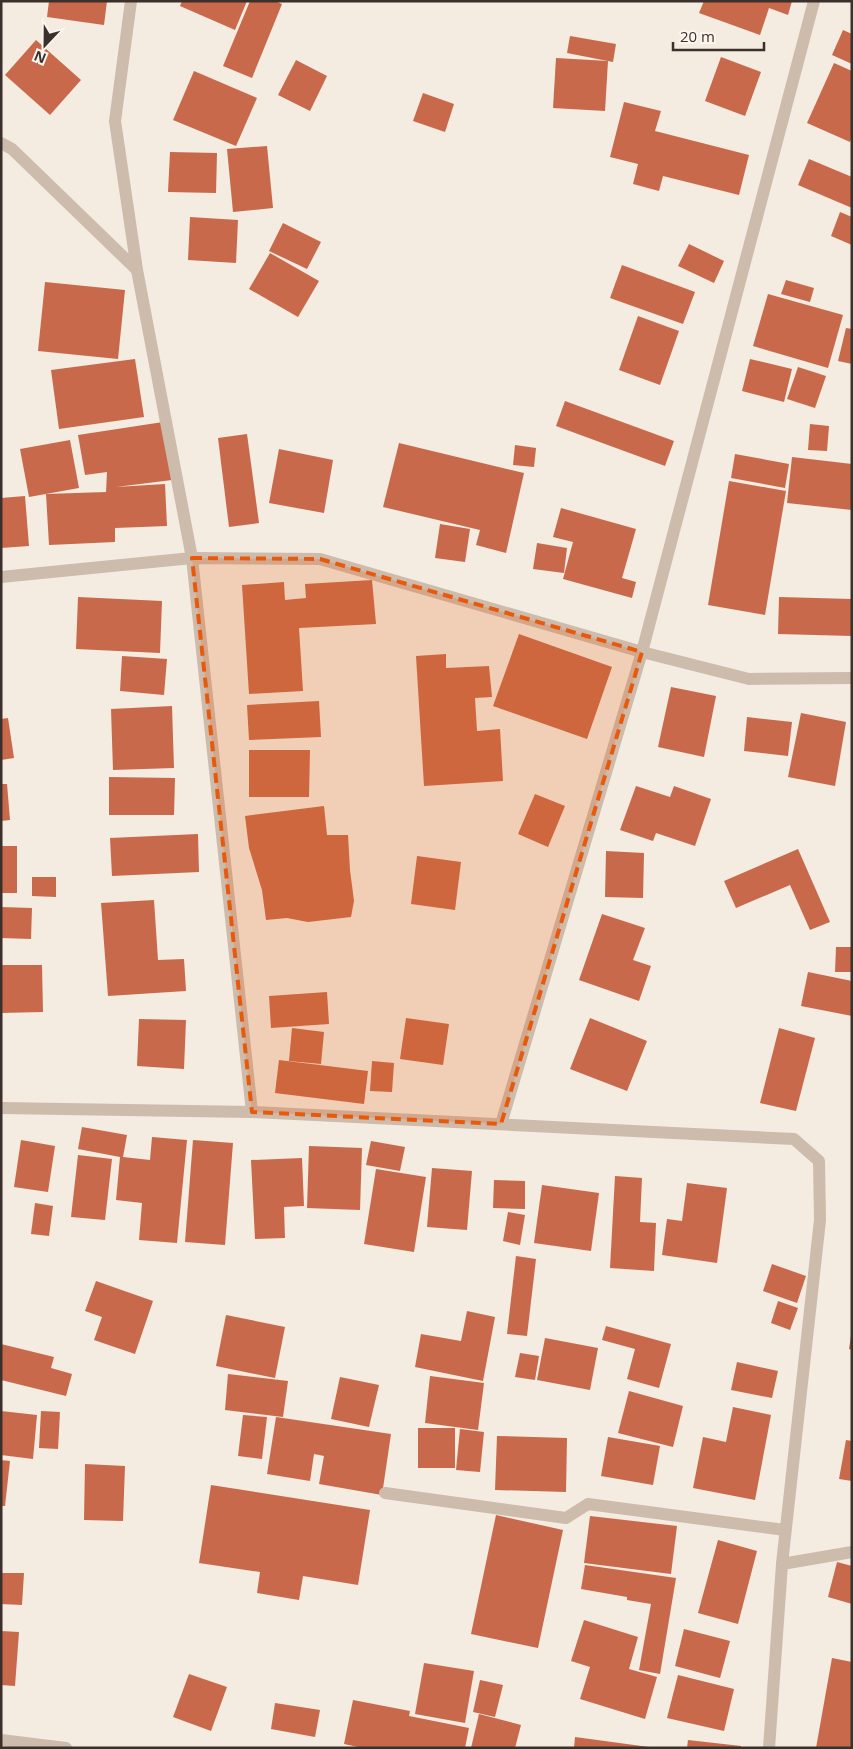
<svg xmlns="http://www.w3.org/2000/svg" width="853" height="1749" font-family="'Open Sans',sans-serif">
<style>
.building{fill:#c8694b}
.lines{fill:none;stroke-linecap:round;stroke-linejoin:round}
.minor{stroke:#cdbbac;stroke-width:12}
.marked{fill:#e8590c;fill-opacity:0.2;stroke:#e8590c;stroke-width:4;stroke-dasharray:10 6;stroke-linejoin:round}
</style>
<rect width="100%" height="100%" fill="#f4ebe1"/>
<!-- building -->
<g class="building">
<polygon points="49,1 107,1 104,25 47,17"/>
<polygon points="182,1 247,1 235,30 180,6"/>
<polygon points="250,1 275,1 282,4 252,78 223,66"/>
<polygon points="704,1 792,1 788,15 769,8 760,35 699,13"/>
<polygon points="843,30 852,34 852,64 832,55"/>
<polygon points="570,36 616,44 613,62 567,53"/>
<polygon points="36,40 81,80 50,115 5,75"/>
<polygon points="721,57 761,72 745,116 705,101"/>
<polygon points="556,58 608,61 605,111 553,108"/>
<polygon points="296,60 327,76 310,111 278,95"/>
<polygon points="834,63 852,71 852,137 850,142 807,123"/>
<polygon points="194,71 257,98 236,146 173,120"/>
<polygon points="423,93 454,104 445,132 413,121"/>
<polygon points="624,102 661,111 655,131 749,155 739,195 663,176 659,191 633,184 638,164 610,157"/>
<polygon points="267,146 273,208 233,212 227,149"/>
<polygon points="170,152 217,153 216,193 168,192"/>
<polygon points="809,159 852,177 852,208 798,185"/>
<polygon points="840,212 852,217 852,245 831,236"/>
<polygon points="190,217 238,220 236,263 188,260"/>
<polygon points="283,223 321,242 307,269 269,251"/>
<polygon points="689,244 724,261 714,283 678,266"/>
<polygon points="270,253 319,281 298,317 249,289"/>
<polygon points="622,265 695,292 683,324 610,298"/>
<polygon points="786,280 814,288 810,302 781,294"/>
<polygon points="45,282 125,290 118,359 38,351"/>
<polygon points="768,294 843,315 828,368 753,346"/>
<polygon points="638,316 679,331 660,385 619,370"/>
<polygon points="846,328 852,329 852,364 838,361"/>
<polygon points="135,359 144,417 59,429 51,370"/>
<polygon points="750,359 792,369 784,402 742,391"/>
<polygon points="798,367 826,376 815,408 787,399"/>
<polygon points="565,401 674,441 665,466 556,426"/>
<polygon points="163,422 172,480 116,487 165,484 167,526 115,528 115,542 49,545 46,494 106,492 107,472 85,475 78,435"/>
<polygon points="810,424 829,426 827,451 808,450"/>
<polygon points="247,434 259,523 229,527 218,438"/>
<polygon points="70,440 79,488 29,497 20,449"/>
<polygon points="399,443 524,473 506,553 476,545 480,530 383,507"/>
<polygon points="515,445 536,448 534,467 513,465"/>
<polygon points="279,449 333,460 324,513 269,503"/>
<polygon points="735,454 789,464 785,488 731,478"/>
<polygon points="792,457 852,464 852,510 787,503"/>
<polygon points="729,481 786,491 765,615 708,605"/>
<polygon points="25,496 29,546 1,548 1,498"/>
<polygon points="561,508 636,529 622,578 636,582 632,598 563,579 573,542 553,537"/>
<polygon points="440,524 470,529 465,562 435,558"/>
<polygon points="537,543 567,548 564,573 533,569"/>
<polygon points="372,580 376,624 299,628 303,691 249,694 242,585 284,582 285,600 306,598 305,584"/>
<polygon points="78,597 162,601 160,653 76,649"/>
<polygon points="779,597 852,599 852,636 778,634"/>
<polygon points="519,634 612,667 587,739 493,706"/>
<polygon points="446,654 446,668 489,666 492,697 475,698 477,731 500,729 503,781 424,786 416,656"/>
<polygon points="122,656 167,659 164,695 120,691"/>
<polygon points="671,687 716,696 704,757 658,747"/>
<polygon points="319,701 321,737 249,740 247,705"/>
<polygon points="172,706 174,768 113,770 111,709"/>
<polygon points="801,713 846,722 835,786 788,777"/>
<polygon points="747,717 792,722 788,756 744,751"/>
<polygon points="8,718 14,758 1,760 1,719"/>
<polygon points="249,750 310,750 309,797 249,797"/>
<polygon points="109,777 175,778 174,815 109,815"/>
<polygon points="1,784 7,784 10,820 1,821"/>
<polygon points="636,786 670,797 674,786 711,799 695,846 656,833 653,841 620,830"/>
<polygon points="535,794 565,806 548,847 518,834"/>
<polygon points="324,806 327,835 348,835 350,870 354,901 351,917 308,922 287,918 266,920 262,890 249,848 245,816"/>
<polygon points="198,834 199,872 112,876 110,838"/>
<rect x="1" y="846" width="16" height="47"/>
<polygon points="798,849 830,922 810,930 790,885 736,908 724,881"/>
<polygon points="606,851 644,853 643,898 605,897"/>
<polygon points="417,856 461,862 455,910 411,904"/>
<polygon points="32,877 56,877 56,897 32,896"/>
<polygon points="154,900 158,960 184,959 186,991 108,996 101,903"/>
<polygon points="1,907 32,908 31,939 1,938"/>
<polygon points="602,914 645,928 633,960 651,966 639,1001 579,980"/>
<polygon points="836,947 852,947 852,972 835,972"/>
<polygon points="1,965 42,965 43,1012 1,1013"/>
<polygon points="808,972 852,981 852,1016 801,1006"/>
<polygon points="327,992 329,1024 271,1028 269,996"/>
<polygon points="406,1018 449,1024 443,1065 400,1059"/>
<polygon points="590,1018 647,1041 627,1091 570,1069"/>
<polygon points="139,1019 186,1020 184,1069 137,1066"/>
<polygon points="292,1028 324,1032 321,1064 289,1061"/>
<polygon points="779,1028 815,1038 796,1111 760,1103"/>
<polygon points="279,1060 368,1071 364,1104 275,1093"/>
<polygon points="372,1061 394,1063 392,1092 370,1091"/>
<polygon points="82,1127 127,1135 123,1157 150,1160 152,1137 187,1140 177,1243 139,1240 142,1203 116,1200 120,1157 78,1149"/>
<polygon points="21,1140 55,1146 48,1192 14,1187"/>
<polygon points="193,1140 233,1143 225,1245 185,1242"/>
<polygon points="371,1141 405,1147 400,1171 366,1165"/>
<polygon points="309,1146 362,1148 360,1210 307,1208"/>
<polygon points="78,1155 112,1159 105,1220 71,1217"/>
<polygon points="302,1158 304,1206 284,1207 285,1238 255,1239 251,1160"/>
<polygon points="432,1168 472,1171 467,1230 427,1227"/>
<polygon points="376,1169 426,1177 414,1252 364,1244"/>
<polygon points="615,1176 642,1178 640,1222 656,1223 654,1271 610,1268"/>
<polygon points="494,1180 525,1181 525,1209 493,1208"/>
<polygon points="687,1183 727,1188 717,1263 662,1255 667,1219 682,1221"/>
<polygon points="542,1185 599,1193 591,1251 534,1243"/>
<polygon points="35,1203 53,1206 49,1236 31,1234"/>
<polygon points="508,1212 525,1215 520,1245 503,1241"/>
<polygon points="516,1256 536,1259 527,1336 507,1334"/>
<polygon points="772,1264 806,1276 797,1303 763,1291"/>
<polygon points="96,1281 153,1301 135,1354 94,1340 102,1317 85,1311"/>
<polygon points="778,1301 798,1308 790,1330 771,1323"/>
<polygon points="467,1311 495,1317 483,1381 415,1367 421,1334 461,1341"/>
<polygon points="226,1315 285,1327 275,1378 216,1366"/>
<polygon points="606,1326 671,1344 659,1388 627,1379 635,1349 602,1340"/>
<polygon points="851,1336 852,1336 852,1350 849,1349"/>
<polygon points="545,1338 598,1348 590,1390 537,1380"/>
<polygon points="1,1344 54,1357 51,1368 72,1374 66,1396 1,1380"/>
<polygon points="520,1353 539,1356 535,1380 515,1377"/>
<polygon points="737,1362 778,1371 772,1398 731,1390"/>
<polygon points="228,1374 288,1381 283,1417 225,1410"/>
<polygon points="430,1376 484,1383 478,1430 425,1423"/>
<polygon points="340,1377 379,1385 369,1427 331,1419"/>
<polygon points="629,1391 683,1406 673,1447 618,1433"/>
<polygon points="733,1407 771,1415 755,1500 693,1488 703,1437 726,1442"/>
<polygon points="1,1411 37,1415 33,1459 1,1455"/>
<polygon points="41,1411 60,1412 58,1449 39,1448"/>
<polygon points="243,1415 267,1417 262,1459 238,1456"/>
<polygon points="276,1417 391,1434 382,1495 319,1484 324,1456 314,1454 310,1481 267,1474"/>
<rect x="418" y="1428" width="37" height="40"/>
<polygon points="460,1429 484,1432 480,1472 456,1470"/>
<polygon points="497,1436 567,1438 566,1492 495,1490"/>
<polygon points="608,1437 660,1446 653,1485 601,1476"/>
<polygon points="846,1440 852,1441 852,1481 839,1479"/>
<polygon points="1,1460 10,1461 5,1506 1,1506"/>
<polygon points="85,1464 125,1466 123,1521 84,1520"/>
<polygon points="211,1485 370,1510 358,1585 303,1576 299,1600 257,1593 260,1572 199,1563"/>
<polygon points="496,1515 563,1530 538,1648 471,1634"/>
<polygon points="590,1516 677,1526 671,1574 584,1563"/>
<polygon points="718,1540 757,1551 738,1624 698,1613"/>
<polygon points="837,1562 852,1566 852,1604 828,1597"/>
<polygon points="585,1565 676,1578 660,1674 639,1670 651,1604 627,1600 627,1597 581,1589"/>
<polygon points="1,1573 24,1573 22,1605 1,1604"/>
<polygon points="584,1620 638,1637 629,1669 657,1677 645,1719 580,1699 590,1667 571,1661"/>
<polygon points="684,1629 730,1641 720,1678 675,1666"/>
<polygon points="1,1631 19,1632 15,1686 1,1685"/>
<polygon points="832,1658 852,1662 852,1748 816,1748"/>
<polygon points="424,1663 474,1671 465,1723 415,1714"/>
<polygon points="189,1674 227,1687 211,1731 173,1717"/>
<polygon points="678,1675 734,1689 724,1731 667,1718"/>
<polygon points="480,1680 503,1685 495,1717 473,1712"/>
<polygon points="353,1700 410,1711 409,1716 469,1728 465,1748 363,1748 344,1744"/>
<polygon points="275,1703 320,1710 315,1737 271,1729"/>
<polygon points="479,1714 521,1725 515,1748 471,1748"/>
<polygon points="575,1737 649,1747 649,1748 574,1748"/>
<polygon points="688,1740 741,1746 741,1748 687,1748"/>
</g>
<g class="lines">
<!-- minor -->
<g class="minor">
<polyline points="131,1 115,121 137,270 192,558 252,1112"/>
<polyline points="1,143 12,149 137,270"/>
<polyline points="1,577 192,558 320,559 642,652 749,679 852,678"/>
<polyline points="1,1108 252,1112 794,1139 819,1161 820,1220 782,1564 769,1748"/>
<polyline points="501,1124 642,652 814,1"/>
<polyline points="385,1493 566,1518 588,1504 785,1530"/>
<polyline points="782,1564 852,1552"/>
<polyline points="1,1740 66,1748"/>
</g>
</g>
<!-- marked area -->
<path class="marked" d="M192 558 320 559 642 652 501 1124 252 1112Z"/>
<!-- border -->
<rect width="853" height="1749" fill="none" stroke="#3b302b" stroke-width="5"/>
<!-- north arrow -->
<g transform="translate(45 45) rotate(202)" stroke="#fbf5ee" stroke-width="4" paint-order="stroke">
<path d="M0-4L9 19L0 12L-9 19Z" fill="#3b302b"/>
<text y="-8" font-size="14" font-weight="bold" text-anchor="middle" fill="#3b302b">N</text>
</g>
<!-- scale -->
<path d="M673 42v8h91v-8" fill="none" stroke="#3b302b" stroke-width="2.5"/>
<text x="680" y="42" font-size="15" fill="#3b302b" stroke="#fbf5ee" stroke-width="4" paint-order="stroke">20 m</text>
</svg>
